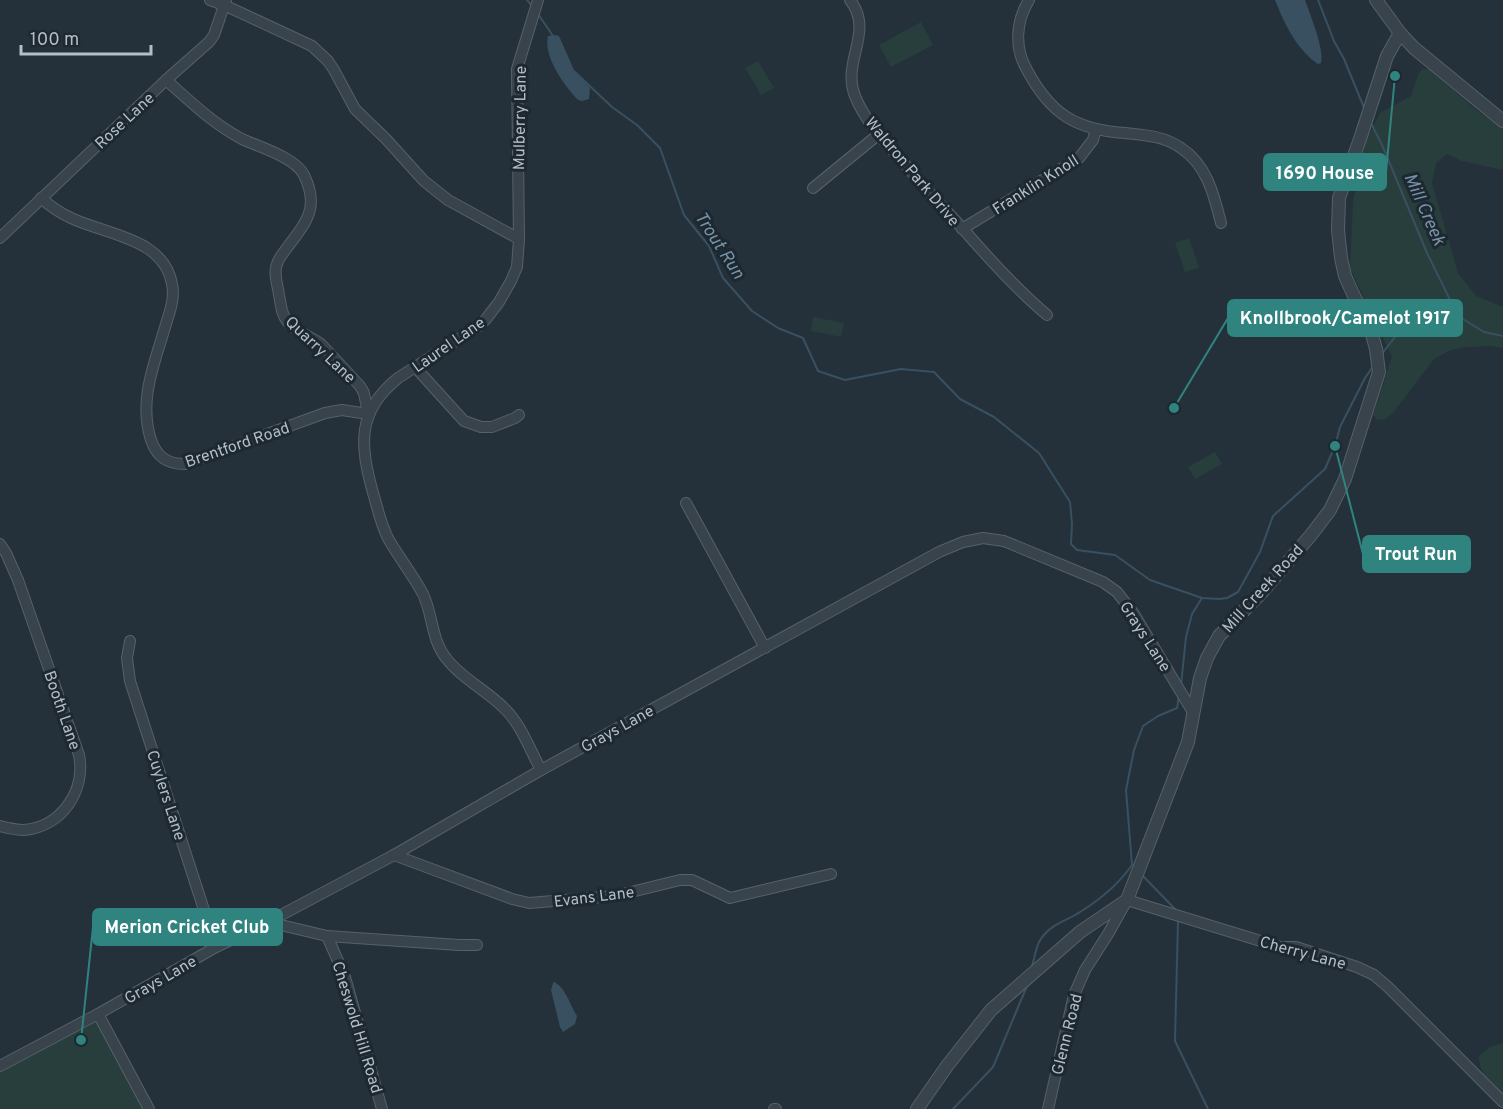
<svg xmlns="http://www.w3.org/2000/svg" width="1503" height="1109" font-family="Overpass,sans-serif">
<style>
.green{fill:#273e3c}
.water{fill:#395061}
.lines{fill:none;stroke-linecap:round;stroke-linejoin:round}
.stream{stroke:#395061;stroke-width:2}
.minor-casing{stroke:#566169;stroke-width:12}
.tertiary-casing{stroke:#566169;stroke-width:14}
.minor{stroke:#38434b;stroke-width:10}
.tertiary{stroke:#38434b;stroke-width:12}
.labels{text-anchor:middle;stroke-width:6;stroke-linejoin:round;paint-order:stroke}
.street-label{font-size:16px;fill:#b3bec6;stroke:#1d2830}
.water-label{font-size:18px;font-style:italic;fill:#7693a8;stroke:#1d2830}
.leader{fill:none;stroke:#308480;stroke-width:2}
.callout-dot{fill:#308480;stroke:#1d2830;stroke-width:2}
.callout{fill:#308480;stroke:#308480;stroke-width:2}
.callout-label{font-size:18px;text-anchor:middle;font-weight:bold;fill:#fff}
</style>
<rect width="100%" height="100%" fill="#24313b"/>
<!-- green -->
<g class="green">
<polygon points="921,22 933,45 891,67 879,45"/>
<polygon points="758,61 774,88 761,95 745,68"/>
<polygon points="1422,69 1429,69 1475,109 1503,129 1503,170 1462,161 1447,154 1436,163 1432,183 1458,273 1476,296 1503,307 1503,348 1490,346 1467,347 1451,350 1434,359 1393,413 1385,419 1377,420 1373,415 1392,357 1350,268 1353,202 1365,142 1380,113 1411,96 1418,75"/>
<polygon points="1189,238 1199,268 1185,272 1175,243"/>
<polygon points="813,317 844,323 841,337 811,331"/>
<polygon points="1215,452 1222,464 1195,479 1188,467"/>
<polygon points="98,1014 149,1109 0,1109 0,1067"/>
<path d="M1503 1043V1094C1491 1082 1479 1075 1479 1056L1490 1047Z"/>
</g>
<!-- water -->
<g class="water">
<path d="M1275 0H1305C1310 14 1325 51 1321 63L1318 64C1297 50 1284 23 1275 0Z"/>
<path d="M554 35 559 36 574 70 590 88 589 99 582 101 578 100C565 86 543 57 548 36Z"/>
<path d="M554 982C566 988 570 1005 577 1016L575 1024 563 1032 560 1027 551 990 553 983Z"/>
</g>
<g class="lines">
<!-- stream -->
<g class="stream">
<polyline points="527,0 533,7"/>
<polyline points="1318,0 1334,41 1344,59 1365,110"/>
<polyline points="538,14 553,36"/>
<polyline points="575,72 612,107 637,125 660,148 684,215 709,246 723,278 752,311 778,328 803,338 818,371 845,380 901,369 934,372 960,399 994,417 1039,453 1070,502 1072,524 1071,544 1077,550 1115,555 1150,580 1202,598 1219,599 1227,598 1238,592 1260,552 1273,516 1325,469 1335,446 1340,427 1365,378 1374,365"/>
<polyline points="1370,121 1383,147 1427,253 1458,316 1484,332 1503,336"/>
<polyline points="1381,355 1398,333 1458,316"/>
<polyline points="1181,685 1186,637 1192,614 1202,598"/>
<polyline points="1142,875 1176,910"/>
<polyline points="1178,921 1175,1041 1208,1109"/>
<path d="M1031 969C1034 961 1036 948 1039 942 1049 924 1065 922 1080 912 1101 899 1118 885 1132 865L1126 790 1134 750 1143 726 1158 716 1177 708 1179 696"/>
<polyline points="953,1109 993,1067 1027,986"/>
</g>
<!-- minor casing -->
<g class="minor-casing">
<g id="minor">
<path d="M210 0 224 5 312 46 328 61 334 70 355 109 386 139 424 181 448 200 519 239 517 267 511 281 499 302 486 319 479 326 398 378C356 412 360 445 373 493 378 509 381 526 389 540 400 559 413 575 423 594 433 615 431 639 446 658 461 678 486 690 504 708 521 724 530 750 541 770"/>
<path d="M850 0C875 32 841 61 855 96 866 124 890 147 909 169 927 190 945 210 964 230 990 260 1016 289 1047 315"/>
<path d="M1029 0C1016 21 1014 48 1027 70 1050 113 1075 130 1125 133 1145 135 1164 136 1181 148 1207 165 1214 195 1221 223"/>
<path d="M166 80C190 101 213 124 242 139 259 147 295 157 304 175 319 206 308 220 289 245 285 251 279 257 277 264 273 273 278 286 279 295 281 304 281 314 287 321 298 334 309 335 321 344L360 386 364 393 368 414"/>
<polyline points="813,188 879,134"/>
<path d="M41 198C50 206 60 213 71 218 107 235 164 238 172 284 175 298 170 311 166 324 155 362 138 400 151 440 157 457 167 464 185 464L325 413 342 410 368 414"/>
<polyline points="962,229 1079,158 1093,140 1096,129"/>
<polyline points="0,238 166,80 209,42 214,35 226,0"/>
<polyline points="519,239 517,69 538,0"/>
<polyline points="415,367 464,421 481,427 492,427 515,418 519,415"/>
<polyline points="686,503 765,648"/>
<path d="M0 544 6 553 18 580 79 755C86 790 62 827 24 830 16 830 8 828 0 826"/>
<polyline points="130,641 127,658 130,681 216,947"/>
<polyline points="394,855 512,899 529,903 615,896 680,880 692,880 730,898 831,874"/>
<polyline points="268,922 327,936 345,977 382,1109"/>
<polyline points="327,936 459,945 477,945"/>
<polyline points="98,1014 149,1109"/>
<polyline points="0,1066 98,1014 216,947 268,922 394,855 541,770 939,552 963,542 983,538 1004,541 1103,582 1117,592 1134,614 1194,714"/>
<polyline points="774,1109 776,1109"/>
<polyline points="1048,1109 1074,995 1085,970 1108,934 1127,900 1280,947 1296,947 1357,967 1374,975 1388,987 1503,1102"/>
</g>
</g>
<!-- tertiary casing -->
<g class="tertiary-casing">
<g id="tertiary">
<polyline points="1376,0 1400,33 1414,48 1503,121"/>
<polyline points="917,1109 947,1066 991,1010 1080,932 1127,900 1188,742 1200,678 1207,658 1219,636 1263,591 1311,535 1330,510 1345,479 1379,372 1376,349 1370,327 1353,294 1345,276 1341,258 1338,230 1339,198 1361,136 1387,56 1400,33"/>
</g>
</g>
<!-- minor -->
<use href="#minor" class="minor"/>
<!-- tertiary -->
<use href="#tertiary" class="tertiary"/>
</g>
<g class="labels">
<!-- street labels -->
<g class="street-label">
<text transform="translate(519 118) rotate(-89)" y="6">Mulberry Lane</text>
<text transform="translate(124 120) rotate(-43)" y="6">Rose Lane</text>
<text transform="translate(913 171) rotate(50)" y="6">Waldron Park Drive</text>
<text transform="translate(1035 184) rotate(-32)" y="6">Franklin Knoll</text>
<text transform="translate(448 344) rotate(-35)" y="6">Laurel Lane</text>
<text transform="translate(321 349) rotate(43)" y="6">Quarry Lane</text>
<text transform="translate(237 444) rotate(-19)" y="6">Brentford Road</text>
<text transform="translate(1262 588) rotate(-48)" y="6">Mill Creek Road</text>
<text transform="translate(1146 636) rotate(57)" y="6">Grays Lane</text>
<text transform="translate(63 710) rotate(71)" y="6">Booth Lane</text>
<text transform="translate(617 728) rotate(-29)" y="6">Grays Lane</text>
<text transform="translate(167 795) rotate(72)" y="6">Cuylers Lane</text>
<text transform="translate(594 896) rotate(-7)" y="6">Evans Lane</text>
<text transform="translate(1303 952) rotate(15)" y="6">Cherry Lane</text>
<text transform="translate(160 979) rotate(-30)" y="6">Grays Lane</text>
<text transform="translate(358 1027) rotate(73)" y="6">Cheswold Hill Road</text>
<text transform="translate(1066 1034) rotate(-76)" y="6">Glenn Road</text>
</g>
<!-- water labels -->
<g class="water-label">
<text transform="translate(1425 209) rotate(66)" y="6">Mill Creek</text>
<text transform="translate(720 245) rotate(57)" y="6">Trout Run</text>
</g>
</g>
<!-- callouts -->
<path class="leader" d="M1395 76L1386 172M1174 408L1228 318M1335 446L1363 554M81 1040L93 927"/>
<g class="callout-dot">
<circle cx="1395" cy="76" r="6"/>
<circle cx="1174" cy="408" r="6"/>
<circle cx="1335" cy="446" r="6"/>
<circle cx="81" cy="1040" r="6"/>
</g>
<g class="callout">
<rect x="1264" y="154" width="122" height="36" rx="6"/>
<rect x="1228" y="300" width="234" height="36" rx="6"/>
<rect x="1363" y="536" width="107" height="36" rx="6"/>
<rect x="93" y="909" width="189" height="36" rx="6"/>
</g>
<g class="callout-label">
<text x="1325" y="179">1690 House</text>
<text x="1345" y="324">Knollbrook/Camelot 1917</text>
<text x="1416" y="560">Trout Run</text>
<text x="187" y="933">Merion Cricket Club</text>
</g>
<!-- scale -->
<path d="M21 45v9h130v-9" fill="none" stroke="#b3bec6" stroke-width="3"/>
<text x="30" y="45" font-size="18" fill="#b3bec6" stroke="#1d2830" stroke-width="4.5" paint-order="stroke">100 m</text>
</svg>
